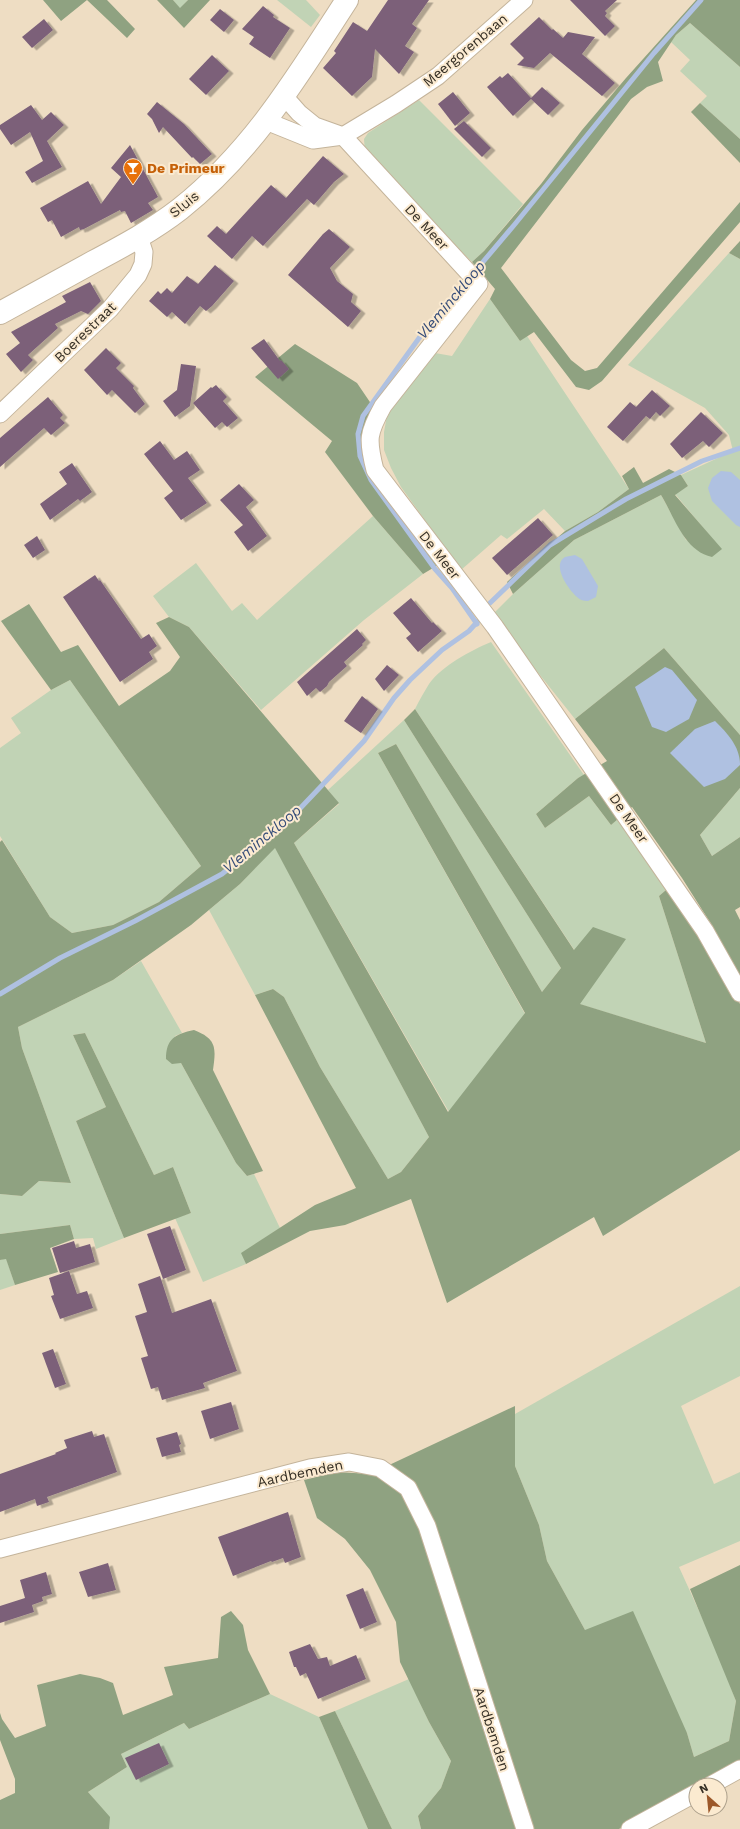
<svg xmlns="http://www.w3.org/2000/svg" width="740" height="1829" font-family="'Work Sans',sans-serif">
<style>
.green{fill:#c1d3b5}
.forest{fill:#8fa281}
.water{fill:#afc1e1}
.lines{fill:none;stroke-linecap:round;stroke-linejoin:round}
.stream{stroke:#afc1e1;stroke-width:5}
.building{fill:#7b6079;filter:url(#shadow)}
.street-casing{stroke:#c4b49b;stroke-width:19}
.secondary-casing{stroke:#c4b49b;stroke-width:24}
.street{stroke:#fff;stroke-width:17}
.secondary{stroke:#fff;stroke-width:22}
.labels{text-anchor:middle;stroke-width:4;stroke-linejoin:round;paint-order:stroke}
.street-label{font-size:14px;fill:#342e24;stroke:#fbead0}
.food-label{font-size:14px;font-weight:bold;fill:#c56008;stroke:#fbead0;text-anchor:start}
.water-label{font-size:15px;font-style:italic;fill:#354c79;stroke:#fbead0}
</style>
<defs>
<filter id="shadow"><feDropShadow dx="4.5" dy="2.5" stdDeviation="0" flood-color="#0004"/></filter>
</defs>
<rect width="100%" height="100%" fill="#eeddc3"/>
<!-- green -->
<g class="green">
<polygon points="173,0 188,0 180,9"/>
<polygon points="277,0 306,0 320,15 311,27"/>
<polygon points="690,23 740,67 740,139 700,103 707,96 680,71 690,60 671,42 676,35"/>
<polygon points="419,100 523,204 484,251 472,262 365,153 364,139 368,133"/>
<polygon points="729,253 740,259 740,735 664,648 575,719 492,615 513,594 574,540 661,495 686,540 721,549 675,494 688,486 681,475 733,451 729,435 705,408 628,365"/>
<polygon points="490,299 520,341 527,336 629,489 598,512 565,531 544,509 507,539 501,535 461,570 401,487 391,468 384,450 384,432 388,410 435,353 452,356"/>
<polygon points="373,516 423,574 364,620 261,710 189,627 169,617 153,596 196,563 232,611 242,603 257,620"/>
<path d="M491 642 584 775 578 778 536 814 545 828 589 796 611 825 619 818 666 890 659 896 706 1043 579 1004 575 951 415 709C419 701 424 692 429 684 443 665 470 651 491 642Z"/>
<polygon points="70,680 201,866 159,902 113,925 72,933 50,917 0,836 0,748 21,733 11,718 51,690"/>
<polygon points="404,720 561,968 542,992 396,744 378,753 525,1014 449,1112 294,843 339,804 328,790"/>
<polygon points="740,788 740,837 712,856 700,835"/>
<polygon points="275,847 429,1137 401,1172 388,1179 320,1067 284,997 273,989 255,995 209,910 240,884"/>
<polygon points="141,961 182,1033 175,1036 181,1063 236,1163 247,1176 254,1174 280,1228 242,1253 246,1264 203,1282 175,1218 191,1213 173,1167 154,1175 85,1033 73,1035 106,1107 76,1121 124,1238 96,1249 93,1238 74,1239 70,1225 0,1234 0,1194 22,1196 39,1181 71,1183 22,1048 18,1027 113,980"/>
<polygon points="6,1258 15,1285 0,1290 0,1260"/>
<polygon points="740,1286 740,1376 681,1406 714,1484 740,1472 740,1541 679,1567 714,1644 736,1701 729,1741 694,1757 687,1733 585,1630 547,1561 539,1525 515,1466 515,1414"/>
<polygon points="409,1679 429,1722 451,1761 441,1788 418,1816 421,1829 392,1829 335,1711"/>
<polygon points="270,1694 319,1717 368,1829 109,1829 109,1817 88,1792 127,1767 121,1754 184,1723 189,1729"/>
</g>
<!-- forest -->
<g class="forest">
<polygon points="43,0 107,0 135,29 127,38 87,0 61,21"/>
<polygon points="157,0 173,0 180,8 188,0 210,0 184,28"/>
<polygon points="696,0 740,0 740,67 690,23 676,35 658,62 663,81 647,87 631,99 501,268 571,360 585,371 597,368 740,202 740,222 602,381 589,390 576,387 534,332 520,341 490,299 495,289 472,262 484,251 541,184 582,130 626,78"/>
<polygon points="700,103 740,139 740,163 691,112"/>
<polygon points="740,241 740,259 729,253"/>
<polygon points="295,344 357,383 374,408 382,487 415,537 438,565 423,574 373,516 325,452 332,441 255,377"/>
<path d="M634 467 643 483 669 469 681 475 688 486 675 495 722 549 712 557C684 551 674 516 661 495L574 540 513 594 507 582 565 531 598 512 629 489 622 476Z"/>
<polygon points="29,604 61,652 78,645 119,706 170,671 180,657 156,623 169,617 189,627 339,803 294,843 448,1112 525,1013 378,753 396,744 542,992 561,968 404,720 415,709 574,950 593,927 626,939 580,1004 706,1043 659,896 666,890 705,943 740,1004 740,1150 603,1236 594,1217 447,1303 411,1199 345,1225 310,1231 246,1264 241,1253 315,1205 356,1188 255,995 273,989 284,997 320,1067 388,1179 401,1172 429,1137 275,848 240,884 191,925 113,980 18,1027 22,1048 71,1183 39,1181 22,1196 0,1194 0,842 2,840 50,917 72,933 113,925 159,902 201,866 70,680 51,690 1,621"/>
<polygon points="664,648 740,735 740,788 700,835 712,856 740,837 740,907 735,910 740,920 740,977 713,927 682,878 632,807 611,825 589,796 545,828 536,814 578,778 607,761 575,719"/>
<path d="M194 1030C217 1039 216 1048 213 1070L263 1171 247 1176 236 1163 181 1063 172 1064 166 1059C166 1039 175 1034 194 1030Z"/>
<polygon points="85,1033 154,1175 173,1167 191,1213 124,1238 76,1121 106,1107 73,1035"/>
<polygon points="70,1225 74,1239 50,1248 58,1272 15,1285 6,1259 0,1260 0,1234"/>
<polygon points="515,1406 515,1466 539,1525 547,1561 585,1630 633,1611 687,1733 694,1757 729,1741 736,1701 690,1589 740,1565 740,1760 619,1829 421,1829 418,1816 441,1788 451,1761 429,1722 400,1662 396,1622 370,1570 345,1539 317,1518 304,1480 337,1472 370,1474"/>
<polygon points="231,1611 243,1625 248,1650 270,1694 189,1729 184,1723 121,1754 127,1767 88,1792 110,1817 109,1829 0,1829 0,1800 15,1793 15,1779 0,1740 0,1713 2,1719 15,1738 46,1726 37,1685 80,1674 100,1678 113,1683 123,1715 173,1695 164,1667 218,1658 221,1617"/>
<polygon points="335,1711 392,1829 368,1829 319,1717"/>
</g>
<!-- water -->
<g class="water">
<polygon points="721,471 731,472 740,480 740,527 736,525 712,501 708,488 712,478"/>
<path d="M575 555 582 559 598 586 596 597 588 601C584 601 580 600 577 597 569 590 551 565 565 557 568 556 572 556 575 555Z"/>
<polygon points="665,667 672,670 697,700 689,719 666,732 652,727 635,687"/>
<path d="M715 721C727 733 740 746 740 765L725 779 704 787 670 753 695 729Z"/>
</g>
<g class="lines">
<!-- stream -->
<g class="stream">
<polyline points="490,603 550,545 626,499 702,461 740,448"/>
<polyline points="477,624 452,588 435,569 371,480 360,456 358,434 363,416 422,334 515,224 654,53 701,0"/>
<polyline points="0,994 60,958 135,921 222,874 291,818 364,741 394,698 410,680 442,650 469,631 478,621"/>
</g>
</g>
<!-- building -->
<g class="building">
<polygon points="388,0 429,0 412,24 417,28 405,46 414,52 399,74 375,49 372,77 352,96 323,68 336,53 334,51 353,22 367,31"/>
<polygon points="570,0 617,0 605,11 607,13 605,16 615,26 605,36"/>
<polygon points="263,6 274,15 273,17 290,28 270,58 249,44 254,37 242,29"/>
<polygon points="220,9 234,20 224,32 210,20"/>
<polygon points="539,17 552,30 553,29 563,38 568,32 595,37 582,54 615,83 602,96 550,53 534,68 517,65 524,58 510,44"/>
<polygon points="44,19 53,30 32,48 22,37"/>
<polygon points="212,55 229,71 206,95 189,79"/>
<polygon points="508,73 531,98 542,87 560,103 548,115 531,99 513,116 487,87 500,76 502,78"/>
<polygon points="453,92 470,113 455,126 438,104"/>
<polygon points="157,102 184,124 212,154 200,164 193,157 192,158 163,127 159,133 152,119 147,114"/>
<polygon points="31,105 42,120 51,112 64,125 47,141 62,167 32,183 25,172 43,161 30,132 11,145 0,129 0,125"/>
<polygon points="464,121 491,148 482,157 454,129"/>
<polygon points="130,145 158,197 148,203 153,210 131,223 125,211 121,212 120,210 82,230 84,229 80,230 79,227 61,237 52,220 48,222 40,208 88,181 101,204 121,177 111,168"/>
<polygon points="323,156 344,174 334,182 314,205 307,199 263,246 252,236 232,259 207,236 217,226 226,234 271,185 286,198"/>
<polygon points="329,229 350,247 330,268 337,281 353,294 351,302 361,311 348,327 288,275 323,234"/>
<polygon points="215,265 234,281 212,306 206,311 200,306 185,324 172,312 167,317 149,301 158,291 161,294 167,288 172,293 187,276 198,284"/>
<polygon points="90,282 101,301 88,314 81,311 55,324 58,328 28,355 33,360 21,372 6,354 20,343 11,332 66,302 62,296"/>
<polygon points="264,339 280,361 281,360 289,369 278,379 251,348"/>
<polygon points="106,348 121,363 116,368 134,386 133,388 145,404 135,413 112,390 107,395 84,370"/>
<polygon points="181,364 196,366 190,406 175,417 163,401 177,390"/>
<polygon points="216,385 227,397 223,401 238,418 227,427 222,422 215,428 193,403 211,387 212,388"/>
<polygon points="652,390 670,406 660,416 656,412 650,419 646,416 623,441 607,427 630,402 636,407"/>
<polygon points="48,397 63,415 60,418 65,423 51,435 44,428 0,467 0,438"/>
<polygon points="701,412 723,433 709,447 703,441 682,458 670,444"/>
<polygon points="160,441 174,460 187,451 200,470 188,478 207,503 181,520 164,498 173,491 144,454"/>
<polygon points="72,463 92,492 80,501 78,499 50,520 40,504 67,484 59,472"/>
<polygon points="239,484 254,500 246,507 267,536 248,551 234,532 243,525 220,500"/>
<polygon points="538,518 553,535 507,575 492,558"/>
<polygon points="37,536 45,550 33,558 24,545"/>
<polygon points="95,575 99,581 100,580 141,639 149,634 157,646 149,652 153,659 120,682 63,597"/>
<polygon points="411,598 432,623 433,622 442,631 418,652 406,638 411,634 393,613"/>
<polygon points="357,629 366,640 362,644 363,645 344,662 347,666 329,682 327,686 320,692 316,688 307,696 297,682"/>
<polygon points="387,665 399,675 384,691 375,679"/>
<polygon points="362,696 378,709 361,733 344,721"/>
<polygon points="170,1226 186,1270 163,1279 147,1234"/>
<polygon points="74,1241 76,1248 90,1244 95,1262 60,1273 52,1248"/>
<polygon points="69,1271 77,1294 87,1291 93,1308 60,1319 51,1296 54,1295 49,1278"/>
<polygon points="160,1276 172,1313 211,1299 237,1371 203,1383 205,1388 162,1400 158,1387 151,1389 141,1358 148,1356 135,1316 147,1312 138,1284"/>
<polygon points="53,1349 66,1384 55,1388 42,1353"/>
<polygon points="231,1402 239,1429 210,1439 201,1411"/>
<polygon points="92,1431 94,1437 104,1434 117,1472 47,1497 49,1502 37,1506 35,1499 0,1512 0,1474 56,1454 55,1453 67,1448 64,1440"/>
<polygon points="177,1432 181,1444 179,1445 181,1452 162,1457 156,1438"/>
<polygon points="288,1512 301,1557 285,1563 283,1558 272,1562 271,1561 233,1576 218,1537"/>
<polygon points="108,1563 116,1590 88,1597 79,1572"/>
<polygon points="46,1572 52,1594 42,1597 43,1601 32,1605 34,1612 0,1623 0,1606 25,1598 20,1580"/>
<polygon points="363,1588 377,1622 360,1629 346,1595"/>
<polygon points="310,1644 318,1659 327,1657 330,1666 356,1655 366,1679 318,1699 306,1673 300,1676 296,1667 294,1667 289,1652"/>
<polygon points="159,1743 169,1764 136,1780 125,1758"/>
</g>
<g class="lines">
<!-- street casing -->
<g class="street-casing">
<g id="street">
<path d="M284 96 299 113 315 126 343 136 479 284 383 406C368 433 367 439 375 470L495 627 705 931 740 993"/>
<polyline points="266,121 313,140 343,136 396,104 438,76 524,0"/>
<polyline points="0,414 110,309 138,275 143,264 144,252 139,237"/>
<polyline points="0,1549 310,1468 349,1462 380,1468 408,1488 427,1526 525,1829"/>
<polyline points="711,1785 740,1769"/>
<polyline points="630,1829 696,1793"/>
</g>
</g>
<!-- secondary casing -->
<g class="secondary-casing">
<path id="secondary" d="M0 313C31 296 62 279 93 262 123 246 153 230 180 209 253 151 297 77 347 0"/>
</g>
<!-- street -->
<use href="#street" class="street"/>
<!-- secondary -->
<use href="#secondary" class="secondary"/>
</g>
<!-- icons -->
<defs>
<g id="bar-pin" transform="scale(1)"><path d="M0 17L-7.5 6A9.5 9.5 0 1 1 7.5 6Z" fill="#e8710a" stroke="#fbead0"/><path d="M-6-5H6L.8 .8V4.5H3.5V6h-7V4.5H-.8V.8Z" fill="#fff"/></g>
</defs>
<g fill-rule="evenodd">
<use href="#bar-pin" x="133" y="168"/>
</g>
<g class="labels">
<!-- street labels -->
<g class="street-label">
<text transform="translate(465 50) rotate(-40)" y="5">Meergorenbaan</text>
<text transform="translate(184 204) rotate(-39)" y="5">Sluis</text>
<text transform="translate(427 227) rotate(47)" y="5">De Meer</text>
<text transform="translate(85 332) rotate(-44)" y="5">Boerestraat</text>
<text transform="translate(440 555) rotate(52)" y="5">De Meer</text>
<text transform="translate(629 818) rotate(55)" y="5">De Meer</text>
<text transform="translate(300 1473) rotate(-12)" y="5">Aardbemden</text>
<text transform="translate(492 1729) rotate(72)" y="5">Aardbemden</text>
</g>
<!-- food labels -->
<g class="food-label">
<text x="147" y="173">De Primeur</text>
</g>
<!-- water labels -->
<g class="water-label">
<text transform="translate(451 300) rotate(-50)" y="5">Vleminckloop</text>
<text transform="translate(262 839) rotate(-40)" y="5">Vleminckloop</text>
</g>
</g>
<!-- north arrow -->
<g transform="translate(708 1797) rotate(333)"><circle r="19" fill="#fbead0" stroke="#ab9f8b"/>
<path d="M0-3L7 15L0 10L-7 15Z" fill="#9c582a"/>
<text y="-6" font-size="11" font-weight="bold" text-anchor="middle" fill="#342e24">N</text>
</g>
</svg>
